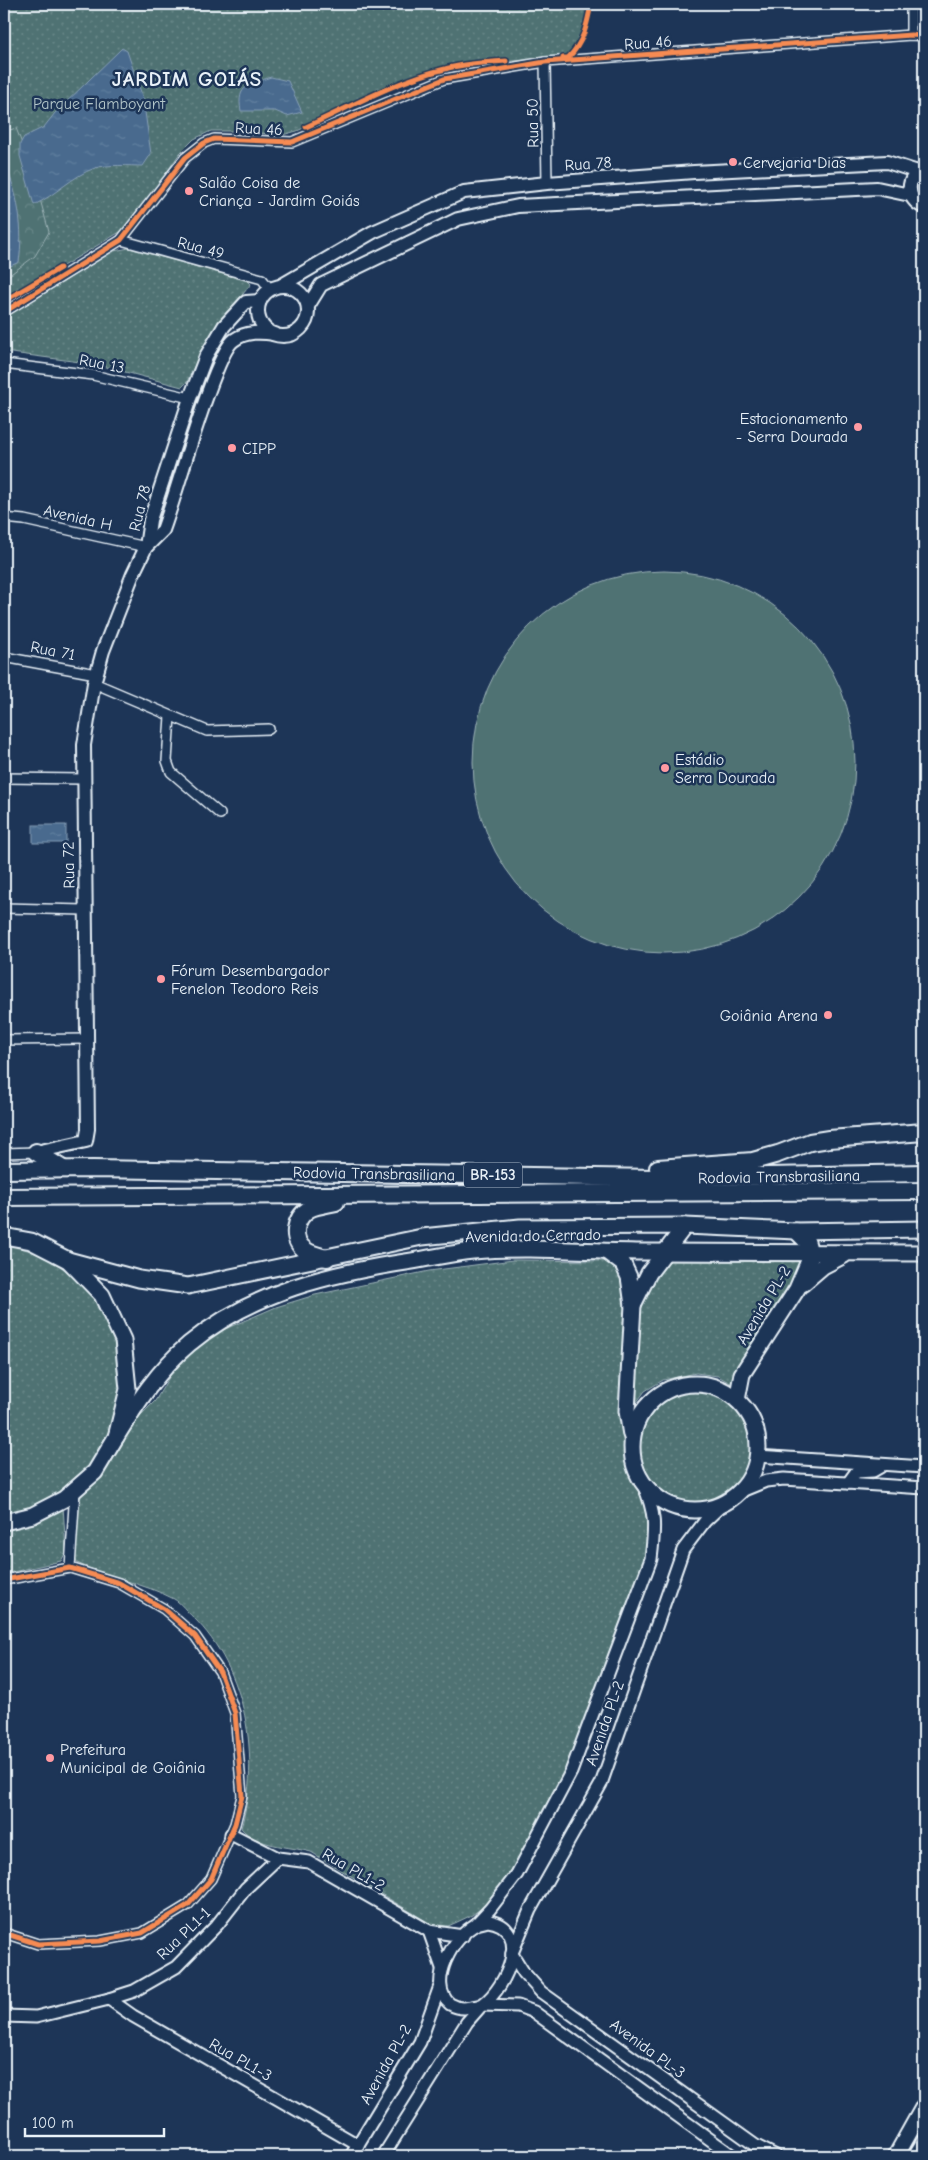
<svg xmlns="http://www.w3.org/2000/svg" width="928" height="2160" font-family="'Comic Neue',sans-serif">
<style>
.green{fill:url(#green-dots);stroke:#9cb2b6}
.forest{fill:url(#forest-crowns);stroke:#9cb2b6}
.pitch{fill:#4f7273;stroke:#9cb2b6}
.water{fill:url(#water-ripples);stroke:#88a0b8}
.lines{fill:none;stroke-linecap:round;stroke-linejoin:round}
.minor-casing{stroke:#e8f1f8;stroke-width:12}
.tertiary-casing{stroke:#e8f1f8;stroke-width:15}
.secondary-casing{stroke:#e8f1f8;stroke-width:16}
.primary-casing{stroke:#e8f1f8;stroke-width:19}
.motorway-casing{stroke:#e8f1f8;stroke-width:20}
.minor{stroke:#1d3557;stroke-width:9}
.tertiary{stroke:#1d3557;stroke-width:11}
.secondary{stroke:#1d3557;stroke-width:12}
.primary{stroke:#1d3557;stroke-width:15}
.motorway{stroke:#1d3557;stroke-width:16}
.cycleway-casing{stroke:#1d3557;stroke-width:8}
.cycleway{stroke:#f68b52;stroke-width:5}
.poi-dot{fill:#ff9aa2;stroke:#1d3557;stroke-width:2}
.labels{text-anchor:middle;stroke-width:5;stroke-linejoin:round;paint-order:stroke}
.shield{fill:#1d3557;stroke:#abb9c8;stroke-width:1}
.shield-label{font-size:15px;font-weight:bold;fill:#e8f1f8}
.street-label{font-size:16px;fill:#e8f1f8;stroke:#1d3557}
.park-label{font-size:16px;fill:#b2c5c9;stroke:#1d3557}
.poi-label{font-size:16px;fill:#e8f1f8;stroke:#1d3557;text-anchor:start}
.district-label{font-size:21px;font-weight:bold;letter-spacing:1px;fill:#e8f1f8;stroke:#1d3557}
</style>
<defs>
<pattern id="green-dots" width="8" height="8" patternUnits="userSpaceOnUse" patternTransform="scale(1.25)"><rect width="8" height="8" fill="#4f7273"/><path d="M2 2h.1M6 6h.1" fill="none" stroke="#688788" stroke-width="1.8" stroke-linecap="round"/></pattern>
<pattern id="forest-crowns" width="20" height="18" patternUnits="userSpaceOnUse" patternTransform="scale(1.25)"><rect width="20" height="18" fill="#4f7273"/><path d="M2 6a3 3 0 1 1 6 0M12 15a3 3 0 1 1 6 0" fill="none" stroke="#688788"/></pattern>
<pattern id="water-ripples" width="26" height="14" patternUnits="userSpaceOnUse" patternTransform="scale(1.25)"><rect width="26" height="14" fill="#486a8e"/><path d="M2 4q2-2 4 0t4 0M15 11q2-2 4 0t4 0" fill="none" stroke="#62809f"/></pattern>
</defs>
<rect width="100%" height="100%" fill="#1d3557"/>
<filter id="ink" filterUnits="userSpaceOnUse"><feTurbulence type="fractalNoise" baseFrequency=".02" numOctaves="2"/><feDisplacementMap in="SourceGraphic" scale="10" xChannelSelector="R" yChannelSelector="G"/><feConvolveMatrix kernelMatrix="1 2 1 2 8 2 1 2 1" color-interpolation-filters="sRGB"/></filter>
<g filter="url(#ink)">
<!-- green -->
<g class="green">
<path d="M13 4H101C111 7 118 7 128 4H591C587 25 584 42 568 58L538 59 463 65 443 69 402 84 297 131 282 135 231 131H211L194 139 180 153 135 218 125 229 4 301V5Z"/>
<polygon points="924,178 924,199 919,195 917,187"/>
<polygon points="129,248 248,281 251,284 217,326 200,353 187,382 182,387 95,364 4,352 4,318 114,251"/>
<path d="M4 1244C115 1263 161 1397 81 1478 72 1487 56 1498 44 1504 32 1510 17 1512 4 1516Z"/>
<polygon points="668,1257 796,1257 800,1262 802,1271 738,1369 732,1384 718,1376 696,1373 663,1380 645,1391 636,1403 639,1311 642,1297"/>
<path d="M513 1260 606 1261 621 1267 627 1284 624 1441 629 1461 646 1506 651 1525 650 1549 564 1776 530 1839 501 1887 487 1904 472 1915 455 1923 448 1926 431 1924 311 1852C289 1846 257 1847 241 1828 261 1757 247 1670 193 1617 187 1612 181 1603 174 1599 144 1583 108 1578 77 1563L73 1553 81 1495 133 1423 155 1401 188 1345 276 1307 315 1295 429 1271Z"/>
<circle cx="696" cy="1446" r="57"/>
<polygon points="63,1506 66,1552 61,1561 4,1574 4,1526"/>
</g>
<!-- forest -->
<polygon class="forest" points="16,128 32,170 49,232 35,256 4,279 4,132"/>
<!-- pitch -->
<circle class="pitch" cx="664" cy="762" r="191"/>
<!-- water -->
<g class="water">
<path d="M122 48 127 51 143 98 151 154 143 166C130 166 107 164 95 168 72 176 56 195 34 205L20 156V144L24 137 44 127 55 113Z"/>
<path d="M271 77 288 81 302 112 287 116 275 111H241C236 85 250 84 271 77Z"/>
<path d="M4 162C18 192 24 229 19 262L4 269Z"/>
<rect x="33" y="825" width="33" height="18"/>
</g>
<g class="lines">
<!-- minor casing -->
<g class="minor-casing">
<g id="minor">
<polyline points="911,35 911,4"/>
<polyline points="545,62 547,183"/>
<polyline points="121,240 262,279 270,289"/>
<polyline points="4,312 121,240 185,158 204,143 214,139 292,142 444,79 545,62 911,35 924,36"/>
<polyline points="4,364 93,375 190,398"/>
<polyline points="4,518 24,520 146,547"/>
<polyline points="4,657 96,674"/>
<polyline points="94,683 207,731 269,729"/>
<polyline points="170,716 167,761 171,772 220,814"/>
<polyline points="4,778 83,779"/>
<polyline points="4,908 84,910"/>
<polyline points="4,1040 87,1039"/>
<polyline points="4,1153 36,1152"/>
<polyline points="70,1568 75,1490"/>
<polyline points="4,1580 70,1568 119,1583 164,1609 195,1636 220,1672 235,1713 242,1796 235,1824 211,1879 188,1905 142,1933 100,1941 38,1944 4,1933"/>
</g>
</g>
<!-- tertiary casing -->
<g class="tertiary-casing">
<g id="tertiary">
<polyline points="757,1456 924,1467"/>
<polyline points="848,1483 856,1472 873,1471 880,1467"/>
<polyline points="739,1492 766,1481 784,1479 924,1488"/>
<polyline points="231,1834 278,1858 309,1862 429,1931 463,1936"/>
<path d="M488 1921C533 1927 507 1987 483 2004 478 2007 470 2007 464 2008 459 2008 455 2007 450 2004 426 1984 453 1935 477 1924 480 1923 484 1922 488 1921Z"/>
<path d="M475 1925 490 1909 517 1874 571 1772 651 1559C655 1527 656 1514 643 1484"/>
<polyline points="429,1931 442,1968"/>
<polyline points="512,1953 530,1910 601,1784 683,1550 705,1521 723,1504"/>
<polyline points="512,1954 524,1973 541,1992 756,2146 776,2156"/>
<polyline points="109,1999 133,2016 358,2145"/>
<polyline points="482,2005 518,2006 534,2012 733,2156"/>
<polyline points="4,2016 36,2017 109,1999 134,1991 176,1967 217,1925 246,1888 278,1858"/>
<polyline points="351,2156 420,2042 440,1986"/>
<polyline points="383,2156 467,2022 481,2006"/>
</g>
</g>
<!-- secondary casing -->
<g class="secondary-casing">
<g id="secondary">
<path d="M924 169C905 176 905 200 924 207"/>
<polyline points="282,285 373,232 464,192 547,183 694,172 887,162 918,172"/>
<circle cx="283" cy="311" r="25"/>
<polyline points="308,306 321,285 458,219 518,206 877,188 910,195"/>
<polyline points="146,547 150,520 190,398 206,356 224,326 246,302 260,301"/>
<path d="M36 1152 86 1141 88 1129 84 745 94 683 103 651 133 574 146 547 163 530C175 499 215 352 234 340 246 331 261 332 275 334"/>
</g>
</g>
<!-- primary casing -->
<g class="primary-casing">
<g id="primary">
<polyline points="4,1236 31,1241 68,1260 102,1295 123,1340 128,1389 116,1437 95,1472 64,1499 33,1515 4,1522"/>
<polyline points="607,1252 623,1264 629,1277 633,1305 627,1411 631,1435"/>
<polyline points="68,1260 139,1279 188,1286 422,1237 520,1227 685,1226 796,1231 924,1229"/>
<polyline points="802,1284 823,1266 844,1255"/>
<polyline points="633,1305 649,1273 685,1226"/>
<circle cx="695" cy="1447" r="63"/>
<polyline points="737,1400 742,1374 797,1289 811,1256 807,1242 796,1231"/>
<path d="M116 1437C137 1403 158 1370 189 1344 253 1291 332 1273 412 1261 432 1258 452 1253 473 1251 531 1246 590 1252 648 1252 740 1253 832 1253 924 1253"/>
<polyline points="896,2156 924,2106"/>
<polyline points="916,2156 924,2143"/>
</g>
</g>
<!-- motorway casing -->
<g class="motorway-casing">
<g id="motorway">
<polyline points="36,1152 63,1169"/>
<polyline points="658,1168 753,1161 778,1154 810,1142 829,1139 924,1132"/>
<polyline points="4,1170 93,1169 656,1178 924,1173"/>
<polyline points="4,1197 924,1191"/>
<path d="M327 1258C320 1256 311 1255 305 1250 290 1239 295 1218 309 1209 317 1205 328 1204 336 1202"/>
</g>
</g>
<!-- minor -->
<use href="#minor" class="minor"/>
<!-- tertiary -->
<use href="#tertiary" class="tertiary"/>
<!-- secondary -->
<use href="#secondary" class="secondary"/>
<!-- primary -->
<use href="#primary" class="primary"/>
<!-- motorway -->
<use href="#motorway" class="motorway"/>
<!-- cycleway casing -->
<g class="cycleway-casing">
<g id="cycleway">
<path d="M563 58H568C584 42 587 25 591 4"/>
<path d="M306 127C350 107 398 80 445 69 465 63 485 63 506 61"/>
<polyline points="4,301 60,268"/>
<polyline points="4,312 121,240 185,158 204,143 214,139 292,142 444,79 545,62 911,35 924,36"/>
<polyline points="4,1580 70,1568 119,1583 164,1609 195,1636 220,1672 235,1713 242,1796 235,1824 211,1879 188,1905 142,1933 100,1941 38,1944 4,1933"/>
</g>
</g>
<!-- cycleway -->
<use href="#cycleway" class="cycleway"/>
</g>
</g>
<!-- markers -->
<g class="poi-dot">
<circle cx="733" cy="162" r="5"/>
<circle cx="189" cy="191" r="5"/>
<circle cx="858" cy="427" r="5"/>
<circle cx="232" cy="448" r="5"/>
<circle cx="665" cy="768" r="5"/>
<circle cx="161" cy="979" r="5"/>
<circle cx="828" cy="1015" r="5"/>
<circle cx="50" cy="1758" r="5"/>
</g>
<g class="labels">
<!-- shield labels -->
<rect class="shield" x="464" y="1162.5" width="58" height="25" rx="4"/>
<g class="shield-label">
<text x="493" y="1180">BR-153</text>
</g>
<!-- street labels -->
<g class="street-label">
<text transform="translate(648 42) rotate(-4)" y="6">Rua 46</text>
<text transform="translate(532 123) rotate(-91)" y="6">Rua 50</text>
<text transform="translate(259 128) rotate(3)" y="6">Rua 46</text>
<text transform="translate(588 163) rotate(-4)" y="6">Rua 78</text>
<text transform="translate(201 247) rotate(15)" y="6">Rua 49</text>
<text transform="translate(102 363) rotate(11)" y="6">Rua 13</text>
<text transform="translate(139 508) rotate(-76)" y="6">Rua 78</text>
<text transform="translate(78 517) rotate(13)" y="6">Avenida H</text>
<text transform="translate(53 650) rotate(11)" y="6">Rua 71</text>
<text transform="translate(68 865) rotate(-91)" y="6">Rua 72</text>
<text transform="translate(374 1173) rotate(1)" y="6">Rodovia Transbrasiliana</text>
<text transform="translate(779 1176) rotate(-1)" y="6">Rodovia Transbrasiliana</text>
<text transform="translate(533 1235) rotate(-1)" y="6">Avenida do Cerrado</text>
<text transform="translate(763 1305) rotate(-59)" y="6">Avenida PL-2</text>
<text transform="translate(604 1723) rotate(-71)" y="6">Avenida PL-2</text>
<text transform="translate(354 1869) rotate(30)" y="6">Rua PL1-2</text>
<text transform="translate(183 1933) rotate(-44)" y="6">Rua PL1-1</text>
<text transform="translate(648 2048) rotate(36)" y="6">Avenida PL-3</text>
<text transform="translate(241 2059) rotate(30)" y="6">Rua PL1-3</text>
<text transform="translate(385 2064) rotate(-61)" y="6">Avenida PL-2</text>
</g>
<!-- park labels -->
<g class="park-label">
<text x="99" y="109">Parque Flamboyant</text>
</g>
<!-- poi labels -->
<g class="poi-label">
<text x="743" y="168">Cervejaria Dias</text>
<text x="199" y="188">Salão Coisa de<tspan x="199" dy="18">Criança - Jardim Goiás</tspan></text>
<text x="848" y="424" text-anchor="end">Estacionamento<tspan x="848" dy="18">- Serra Dourada</tspan></text>
<text x="242" y="454">CIPP</text>
<text x="675" y="765">Estádio<tspan x="675" dy="18">Serra Dourada</tspan></text>
<text x="171" y="976">Fórum Desembargador<tspan x="171" dy="18">Fenelon Teodoro Reis</tspan></text>
<text x="818" y="1021" text-anchor="end">Goiânia Arena</text>
<text x="60" y="1755">Prefeitura<tspan x="60" dy="18">Municipal de Goiânia</tspan></text>
</g>
<!-- district labels -->
<g class="district-label">
<text x="187" y="86">JARDIM GOIÁS</text>
</g>
</g>
<!-- margin -->
<rect width="928" height="2160" fill="none" stroke="#1d3557" stroke-width="20"/>
<rect x="10" y="10" width="908" height="2140" fill="none" stroke="#e8f1f8" stroke-width="2" filter="url(#ink)"/>
<!-- scale -->
<path d="M25 2128v8h139v-8" fill="none" stroke="#e8f1f8" stroke-width="2.5"/>
<text x="32" y="2128" font-size="15" fill="#e8f1f8" stroke="#1d3557" stroke-width="4" paint-order="stroke">100 m</text>
</svg>
